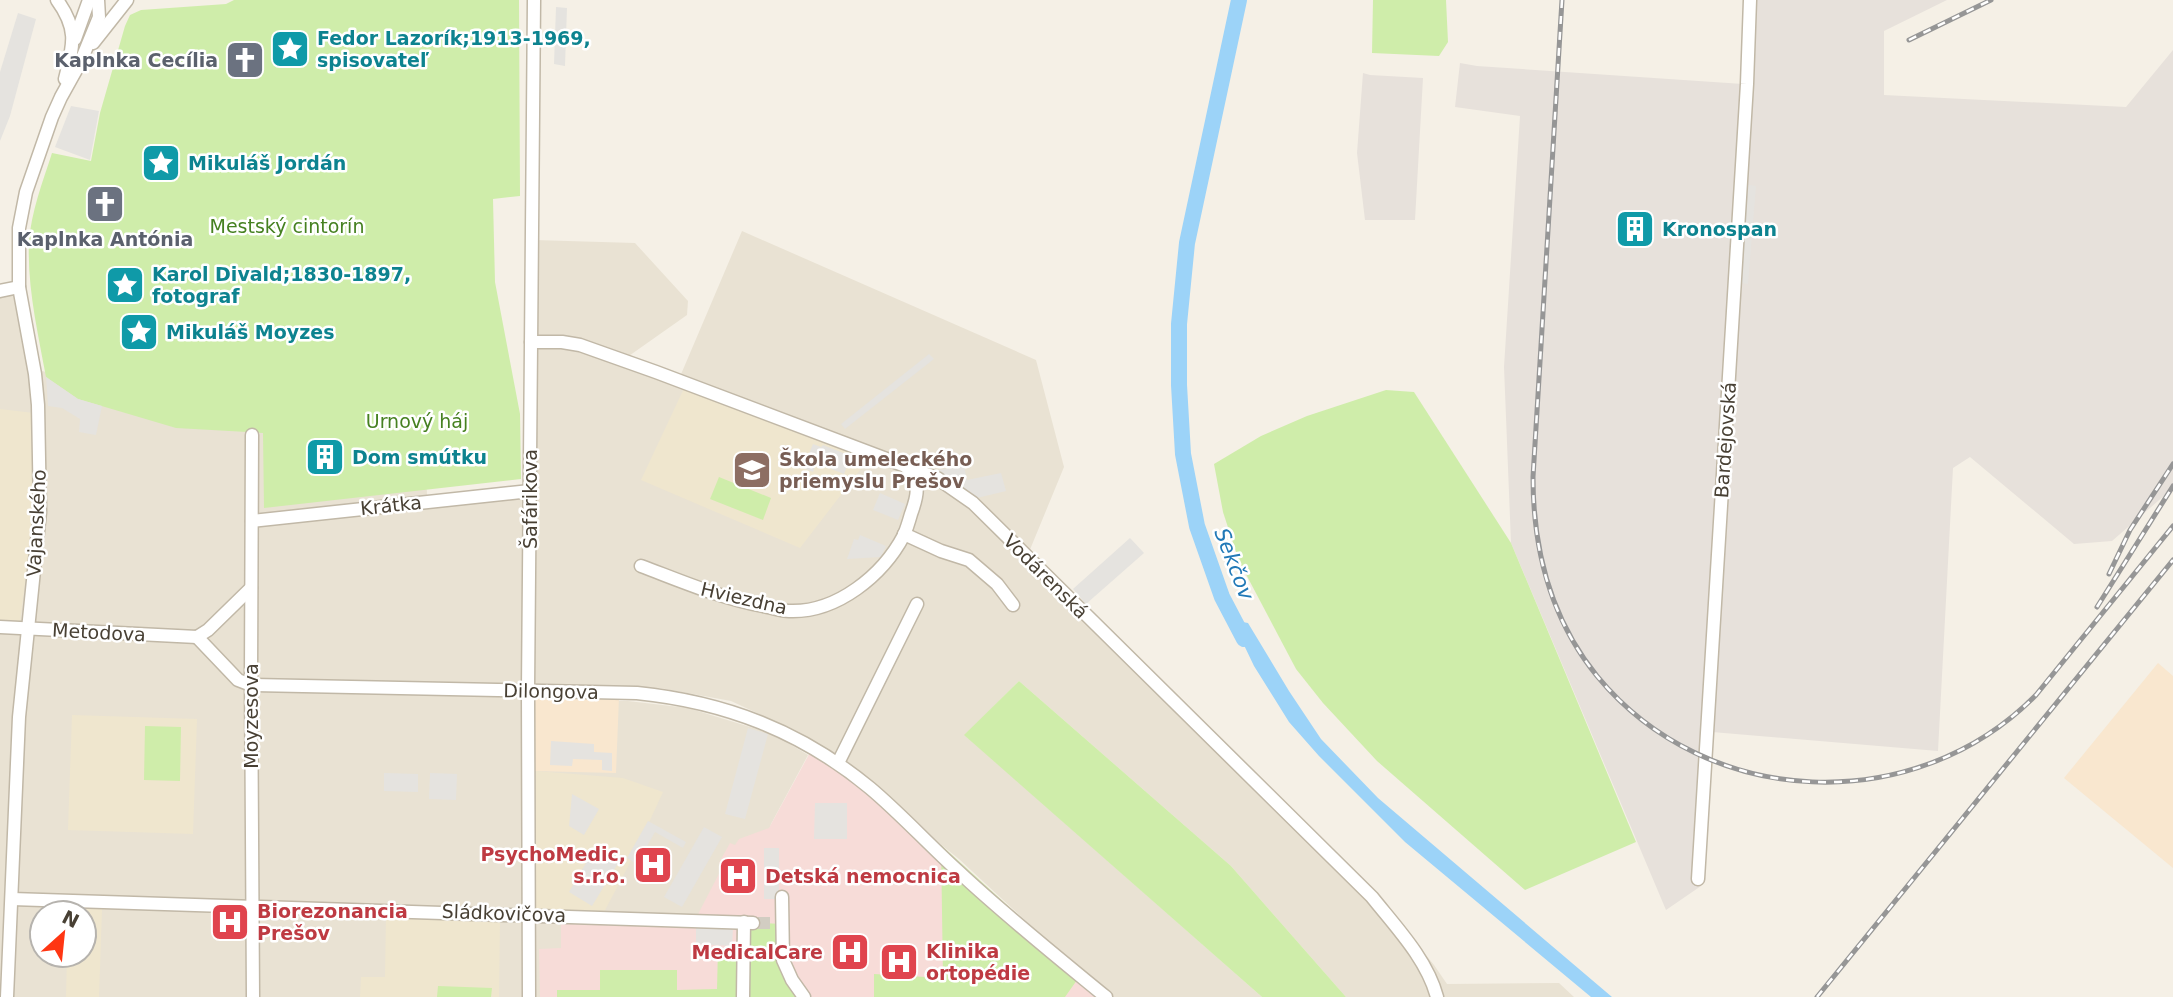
<svg xmlns="http://www.w3.org/2000/svg" width="2173" height="997" font-family="'DejaVu Sans',sans-serif">
<style>
.residential{fill:#e9e2d3;fill-rule:evenodd}
.commercial{fill:#f9e7cf}
.industrial{fill:#e7e1db}
.education{fill:#efe6ce}
.medical{fill:#f7dcd8}
.green{fill:#cfedaa}
.parking{fill:#e5e3df}
.water{fill:#9cd3f8}
.lines{fill:none;stroke-linecap:round;stroke-linejoin:round}
.river{stroke:#9cd3f8;stroke-width:16}
.minor-tunnel{stroke:#d2cdc2;stroke-width:12;stroke-dasharray:12 6;stroke-linecap:butt}
.minor-casing{stroke:#c1b8a7;stroke-width:15}
.minor{stroke:#fff;stroke-width:12}
.rail-casing{stroke:#969696;stroke-width:5}
.rail{stroke:#fff;stroke-width:2.5;stroke-dasharray:8;stroke-linecap:butt}
.labels{text-anchor:middle;stroke-width:5;stroke-linejoin:round;paint-order:stroke}
.culture-label{font-size:19px;font-weight:bold;fill:#0d838f;stroke:#fff;text-anchor:start}
.worship-label{font-size:19px;font-weight:bold;fill:#5b616d;stroke:#fff;text-anchor:end}
.park-label{font-size:19px;fill:#468121;stroke:#fff}
.street-label{font-size:19px;fill:#484034;stroke:#fff}
.education-label{font-size:19px;font-weight:bold;fill:#785e54;stroke:#fff;text-anchor:start}
.health-label{font-size:19px;font-weight:bold;fill:#be3a42;stroke:#fff;text-anchor:start}
.water-label{font-size:21px;font-style:italic;fill:#2179b7;stroke:#fff}
</style>
<rect width="100%" height="100%" fill="#f5f0e6"/>
<!-- residential -->
<path class="residential" d="M742 231 1036 360 1064 467 1029 552 1392 913 1434 965 1447 984 1559 983 1574 997H1346L1231 866 1019 681 965 735 1262 997H1065L1082 973 959 859 834 759 813 747 785 726 731 701 660 688 536 685V701H628L688 708 760 730 783 740 808 755 771 824 717 997H0V295L21 292 36 369 135 400 425 408 427 497 531 488 534 240 635 243 688 301 687 315 626 358 679 379ZM536 771 633 857 535 912ZM42 913H84V955H42Z"/>
<!-- commercial -->
<g class="commercial">
<polygon points="2158,663 2173,676 2173,868 2064,778"/>
<polygon points="535,694 619,697 616,773 533,771"/>
</g>
<!-- industrial -->
<g class="industrial">
<polygon points="1749,0 1947,0 1884,31 1884,95 2126,107 2173,50 2173,488 2112,541 2074,544 1970,457 1953,468 1938,751 1712,732 1701,886 1666,910 1511,543 1504,367 1520,116 1455,107 1460,63 1477,66 1743,84"/>
<polygon points="1363,73 1370,75 1423,78 1415,220 1365,220 1357,153"/>
</g>
<!-- education -->
<g class="education">
<polygon points="687,382 864,445 867,461 800,548 641,480"/>
<polygon points="0,409 34,413 34,513 20,622 0,621"/>
<polygon points="72,715 197,719 193,834 68,830"/>
<polygon points="536,771 623,778 663,792 633,857 602,916 535,912"/>
<polygon points="69,908 102,909 99,997 66,997 67,955 84,955 84,913 69,913"/>
<polygon points="386,917 500,919 499,997 360,997 361,977 385,977"/>
</g>
<!-- medical -->
<polygon class="medical" points="813,747 838,763 1106,997 540,997 539,949 561,948 561,915 695,920 723,866 719,863 730,843 735,845 739,839 769,828"/>
<!-- green -->
<g class="green">
<path d="M234 0H519L520 196 493 199 495 282 520 414 521 479 264 508 263 433 176 428 78 399 46 377C38 333 27 287 29 242 31 212 43 181 52 153L91 161 100 113 125 26 130 15 141 10 226 4Z"/>
<polygon points="1373,0 1446,0 1448,42 1439,56 1372,53"/>
<polygon points="1386,390 1414,392 1511,543 1636,842 1525,890 1377,761 1323,703 1296,669 1239,561 1223,512 1214,464 1261,436 1307,416"/>
<polygon points="719,477 771,498 763,520 710,499"/>
<polygon points="1019,681 1231,866 1346,997 1262,997 964,735"/>
<polygon points="145,726 181,727 180,781 144,780"/>
<polygon points="941,845 1082,973 1065,997 874,997 874,974 943,978"/>
<polygon points="744,922 782,924 783,961 809,997 557,997 557,990 600,990 600,970 677,970 677,990 717,989 718,949 743,952"/>
<polygon points="438,986 492,988 491,997 437,997"/>
</g>
<!-- parking -->
<g class="parking">
<polygon points="556,7 567,8 565,66 554,64"/>
<polygon points="18,13 36,19 10,116 0,141 0,72"/>
<polygon points="71,106 99,111 90,160 55,147"/>
<polygon points="1741,184 1756,186 1748,284 1735,282"/>
<polygon points="929,354 934,359 845,429 841,424"/>
<polygon points="46,377 78,399 102,406 96,435 79,432 80,419 62,408 48,406"/>
<polygon points="813,444 821,447 823,445 851,456 844,474 816,463 813,472 803,468"/>
<polygon points="964,466 967,480 1001,473 1006,491 977,498 938,470"/>
<polygon points="880,493 905,504 898,520 873,510"/>
<polygon points="860,535 886,546 881,557 847,559 854,539 858,540"/>
<polygon points="1130,538 1144,553 1086,604 1073,589"/>
<polygon points="748,728 768,734 745,819 725,814"/>
<polygon points="551,741 594,744 594,752 612,753 612,771 602,770 602,760 573,759 572,766 550,765"/>
<polygon points="384,773 418,774 418,792 384,791"/>
<polygon points="430,773 457,774 456,800 429,799"/>
<polygon points="572,794 599,809 584,835 569,826"/>
<polygon points="815,803 847,803 847,839 814,839"/>
<polygon points="648,821 686,842 683,848 655,832 637,864 627,858"/>
<polygon points="704,827 722,837 682,907 664,897"/>
<polygon points="596,846 620,860 592,906 569,892"/>
<rect x="764" y="848" width="15" height="51"/>
<polygon points="696,926 733,927 732,946 696,944"/>
</g>
<!-- water -->
<polygon class="water" points="1232,620 1248,623 1289,691 1321,739 1378,798 1612,997 1591,997 1405,842 1319,756 1289,722 1254,666"/>
<g class="lines">
<!-- river -->
<polyline class="river" points="1239,0 1187,243 1179,324 1179,385 1183,454 1197,526 1222,597 1244,639"/>
<!-- minor-tunnel -->
<polyline class="minor-tunnel" points="758,923 774,923"/>
<!-- minor casing -->
<g class="minor-casing">
<g id="minor">
<path d="M57 0C79 30 73 46 65 79"/>
<polyline points="75,39 89,0"/>
<polyline points="93,43 127,0"/>
<polyline points="0,291 19,287"/>
<path d="M531 342H562L580 345 656 372 937 478 973 503 1372 897C1395 926 1427 959 1437 997"/>
<polyline points="252,435 251,675 253,997"/>
<polyline points="252,521 530,491"/>
<polyline points="904,534 941,551 969,560 997,584 1013,605"/>
<path d="M641 566C681 581 720 598 763 606 771 607 780 611 789 611 837 613 883 575 904 535 907 528 909 521 911 514 919 492 920 485 905 465"/>
<polyline points="0,627 197,637"/>
<path d="M197 637 238 680 251 685 637 693C725 702 801 731 870 788 901 814 929 845 959 872 1006 916 1056 956 1106 997"/>
<polyline points="197,637 208,630 251,588"/>
<polyline points="838,763 917,604"/>
<polyline points="1698,879 1747,84 1750,0"/>
<polyline points="782,897 783,960 792,980 804,997"/>
<polyline points="12,899 753,923"/>
<polyline points="7,997 19,717 40,512 38,405 35,374 19,287 19,228 26,192 52,117 61,97 81,61 99,17 98,0"/>
<polyline points="529,997 528,690 534,0"/>
<polyline points="743,997 744,922"/>
</g>
</g>
<!-- minor -->
<use href="#minor" class="minor"/>
<!-- rail casing -->
<g class="rail-casing">
<g id="rail">
<path d="M1562 0 1533 477C1533 550 1550 618 1597 676 1707 810 1915 818 2036 695L2173 526"/>
<polyline points="1909,40 1991,0"/>
<polyline points="2109,574 2130,530 2173,464"/>
<polyline points="2097,607 2173,486"/>
<polyline points="1817,997 2173,560"/>
</g>
</g>
<!-- rail -->
<use href="#rail" class="rail"/>
</g>
<!-- icons -->
<defs>
<g id="sight-square" transform="scale(2.0125)"><rect x="-9" y="-9" width="18" height="18" rx="4" fill="#0f9aa8" stroke="#fff"/><path d="M0-6L1.8-2.2L6-1.7L2.9 1.2L3.7 5.4L0 3.3L-3.7 5.4L-2.9 1.2L-6-1.7L-1.8-2.2Z" fill="#fff"/></g>
<g id="church-square" transform="scale(2.0125)"><rect x="-9" y="-9" width="18" height="18" rx="4" fill="#6b7280" stroke="#fff"/><path d="M-1.2-6h2.4v3.5h3.3v2.4h-3.3V6h-2.4V-.1h-3.3v-2.4h3.3Z" fill="#fff"/></g>
<g id="building-square" transform="scale(2.0125)"><rect x="-9" y="-9" width="18" height="18" rx="4" fill="#0f9aa8" stroke="#fff"/><path d="M-4-6H4V6H1V3H-1V6H-4ZM-2.5-4.3h1.7v1.8h-1.7ZM.8-4.3h1.7v1.8H.8ZM-2.5-1h1.7V.8h-1.7ZM.8-1h1.7V.8H.8Z" fill="#fff"/></g>
<g id="school-square" transform="scale(2.0125)"><rect x="-9" y="-9" width="18" height="18" rx="4" fill="#8d6e63" stroke="#fff"/><path d="M0-5L7-2L0 1L-7-2ZM-4 1L0 2.5L4 1V4Q0 6-4 4Z" fill="#fff"/></g>
<g id="hospital-square" transform="scale(2.0125)"><rect x="-9" y="-9" width="18" height="18" rx="4" fill="#e0444e" stroke="#fff"/><path d="M-5-5h3v3.5h4V-5h3V5h-3V1.5h-4V5h-3Z" fill="#fff"/></g>
</defs>
<g fill-rule="evenodd">
<use href="#sight-square" x="290" y="49"/>
<use href="#church-square" x="245" y="60"/>
<use href="#sight-square" x="161" y="163"/>
<use href="#church-square" x="105" y="204"/>
<use href="#building-square" x="1635" y="229"/>
<use href="#sight-square" x="125" y="285"/>
<use href="#sight-square" x="139" y="332"/>
<use href="#building-square" x="325" y="457"/>
<use href="#school-square" x="752" y="470"/>
<use href="#hospital-square" x="653" y="865"/>
<use href="#hospital-square" x="738" y="876"/>
<use href="#hospital-square" x="230" y="922"/>
<use href="#hospital-square" x="850" y="952"/>
<use href="#hospital-square" x="899" y="962"/>
</g>
<g class="labels">
<!-- culture labels -->
<g class="culture-label">
<text x="317" y="45">Fedor Lazorík;1913-1969,<tspan x="317" dy="22">spisovateľ</tspan></text>
<text x="188" y="170">Mikuláš Jordán</text>
<text x="1662" y="236">Kronospan</text>
<text x="152" y="281">Karol Divald;1830-1897,<tspan x="152" dy="22">fotograf</tspan></text>
<text x="166" y="339">Mikuláš Moyzes</text>
<text x="352" y="464">Dom smútku</text>
</g>
<!-- worship labels -->
<g class="worship-label">
<text x="218" y="67">Kaplnka Cecília</text>
<text x="105" y="246" text-anchor="middle">Kaplnka Antónia</text>
</g>
<!-- park labels -->
<g class="park-label">
<text x="287" y="233">Mestský cintorín</text>
<text x="417" y="428">Urnový háj</text>
</g>
<!-- street labels -->
<g class="street-label">
<text transform="translate(1725 440) rotate(-86)" y="7">Bardejovská</text>
<text transform="translate(530 499) rotate(-90)" y="7">Šafárikova</text>
<text transform="translate(391 505) rotate(-6)" y="7">Krátka</text>
<text transform="translate(36 523) rotate(-87)" y="7">Vajanského</text>
<text transform="translate(1046 576) rotate(45)" y="7">Vodárenská</text>
<text transform="translate(744 598) rotate(13)" y="7">Hviezdna</text>
<text transform="translate(99 632) rotate(3)" y="7">Metodova</text>
<text transform="translate(551 691) rotate(1)" y="7">Dilongova</text>
<text transform="translate(251 716) rotate(-90)" y="7">Moyzesova</text>
<text transform="translate(504 913) rotate(2)" y="7">Sládkovičova</text>
</g>
<!-- education labels -->
<g class="education-label">
<text x="779" y="466">Škola umeleckého<tspan x="779" dy="22">priemyslu Prešov</tspan></text>
</g>
<!-- health labels -->
<g class="health-label">
<text x="626" y="861" text-anchor="end">PsychoMedic,<tspan x="626" dy="22">s.r.o.</tspan></text>
<text x="765" y="883">Detská nemocnica</text>
<text x="257" y="918">Biorezonancia<tspan x="257" dy="22">Prešov</tspan></text>
<text x="926" y="958">Klinika<tspan x="926" dy="22">ortopédie</tspan></text>
<text x="823" y="959" text-anchor="end">MedicalCare</text>
</g>
<!-- water labels -->
<g class="water-label">
<text transform="translate(1234 564) rotate(69)" y="7">Sekčov</text>
</g>
</g>
<!-- north arrow -->
<g transform="translate(63 934) rotate(27)"><circle r="33" fill="#ffffff" stroke="#b6b3ae" stroke-width="2"/>
<path d="M0-5L12 26L0 18L-12 26Z" fill="#ff3613"/>
<text y="-10" font-size="19" font-weight="bold" text-anchor="middle" fill="#484034">N</text>
</g>
</svg>
